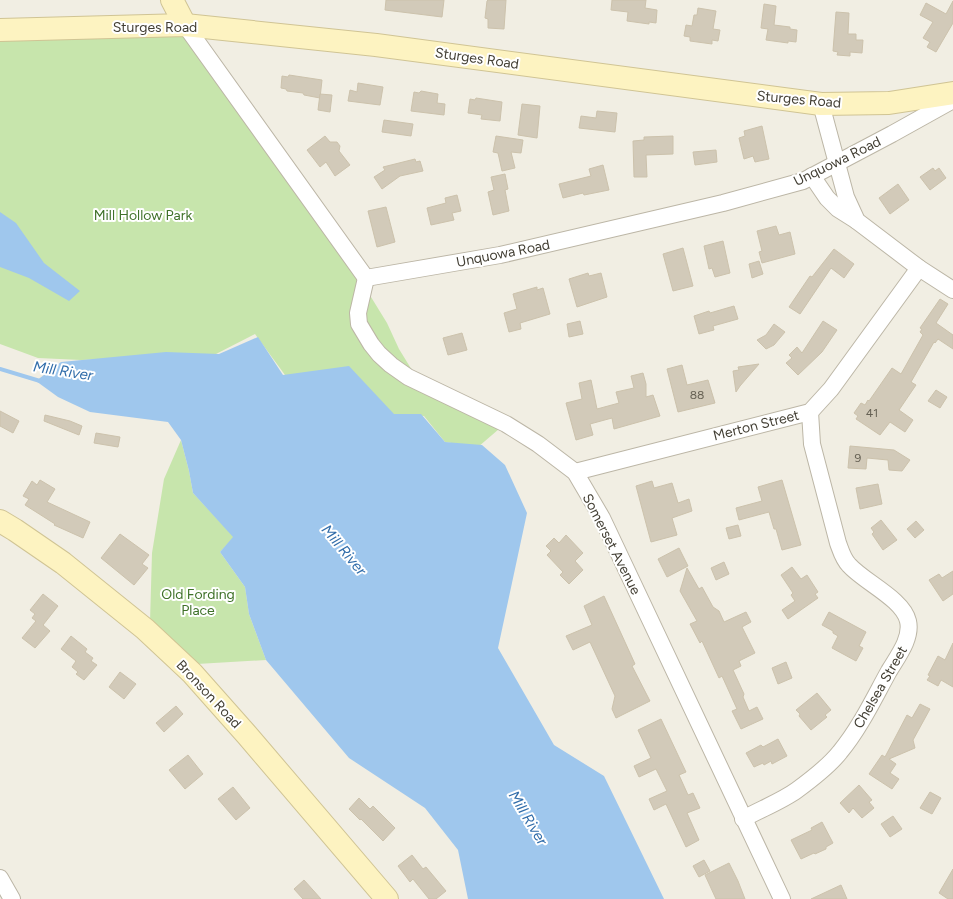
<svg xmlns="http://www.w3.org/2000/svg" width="953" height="899" font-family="Figtree,sans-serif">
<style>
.green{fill:#c7e5ac}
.water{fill:#9fc7ed}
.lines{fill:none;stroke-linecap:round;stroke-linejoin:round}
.stream{stroke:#9fc7ed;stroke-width:4}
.building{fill:#d2cab9;stroke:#ccc2ac}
.street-casing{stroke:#bcb6a6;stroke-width:18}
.secondary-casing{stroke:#d0c494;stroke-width:24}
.street{stroke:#fff;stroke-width:16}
.secondary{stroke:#fdf3c1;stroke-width:22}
.labels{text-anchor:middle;stroke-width:4;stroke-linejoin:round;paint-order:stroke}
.number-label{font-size:12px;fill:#666154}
.street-label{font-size:14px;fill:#423e33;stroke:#fff}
.park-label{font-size:14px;fill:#3f7129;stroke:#fff}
.water-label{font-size:15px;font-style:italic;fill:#316daa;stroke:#fff}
</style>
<rect width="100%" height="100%" fill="#f1eee3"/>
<!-- green -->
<g class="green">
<polygon points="176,34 182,36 189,41 357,263 371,297 387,323 399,349 423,388 499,429 478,447 445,442 424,416 392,414 285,375 255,334 216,354 81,360 38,358 0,344 0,37"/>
<polygon points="181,440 189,471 193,493 234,537 220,552 245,587 249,614 266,660 197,664 150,622 152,553 164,479"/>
</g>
<!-- water -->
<g class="water">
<polygon points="0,212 16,223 44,263 80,291 69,301 29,278 0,267"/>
<polygon points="258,337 283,375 349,366 394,414 421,414 445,442 482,445 505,465 527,513 498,648 554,745 604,776 664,899 468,899 458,850 425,808 349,758 266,660 249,614 245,587 220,552 233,537 193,493 189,471 181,440 168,422 90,412 58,397 36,381 61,362 166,352 219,354"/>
</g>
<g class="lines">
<!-- stream -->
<polyline class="stream" points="0,369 40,381"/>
</g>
<!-- building -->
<g class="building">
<polygon points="386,0 444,0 442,17 385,10"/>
<polygon points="488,0 506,0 504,29 488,28 488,19 485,18 487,1"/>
<polygon points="612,0 646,0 645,8 657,10 656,23 649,22 649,24 627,21 628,12 611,10"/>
<polygon points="953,1 953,23 936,52 927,47 930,42 923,38 933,22 920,15 926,3 946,14"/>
<polygon points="764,4 776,6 774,25 790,27 790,29 797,30 796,42 788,41 788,43 766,40 768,29 761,28"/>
<polygon points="698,8 716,11 713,29 720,30 718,41 712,40 712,44 690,41 690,37 684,36 686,25 692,26 694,15 697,15"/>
<polygon points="836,12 849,13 848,34 856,34 856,40 863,40 862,53 850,52 850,56 837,55 838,52 833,51"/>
<polygon points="289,75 322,80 320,98 304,95 303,93 287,91 286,89 281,88 282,76 288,77"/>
<polygon points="358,83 383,87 380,105 348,101 350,90 357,92"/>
<polygon points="421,91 438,94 437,103 445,104 444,115 411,111 414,92 419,93"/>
<polygon points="320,94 332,95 330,112 318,110"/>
<polygon points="476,98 502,102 500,121 481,119 482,115 468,113 470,99 475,100"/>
<polygon points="522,104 540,106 537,138 518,135"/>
<polygon points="597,111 617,113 615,132 579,128 581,116 596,118"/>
<polygon points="384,120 413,124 411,136 382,132"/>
<polygon points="762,126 769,159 755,162 753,156 744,159 739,138 745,136 744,131"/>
<polygon points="325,136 330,142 337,142 340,146 339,151 350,165 335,176 326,162 320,167 307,150"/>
<polygon points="496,136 523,140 521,153 511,152 515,168 502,171 498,153 493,152"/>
<polygon points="673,136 673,154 646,155 647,177 634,177 633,141 644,140 644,137"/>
<polygon points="716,150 717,162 695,165 693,152"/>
<polygon points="415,159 416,162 420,161 423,171 400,176 382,189 374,177 385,170 383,167"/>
<polygon points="603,165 609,190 584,195 583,193 563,198 559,184 591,176 589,169"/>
<polygon points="933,168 935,171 939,168 946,178 930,190 920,177"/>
<polygon points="505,174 508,189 505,190 509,211 493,215 488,192 494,190 491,177"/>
<polygon points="898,184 909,200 890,214 879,198"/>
<polygon points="457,195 461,211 452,213 454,220 431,225 427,208 446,203 445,198"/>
<polygon points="386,207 395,242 377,247 368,211"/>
<polygon points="776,226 779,235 790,232 795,254 762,263 759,252 762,251 757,231"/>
<polygon points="723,241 730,273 715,277 712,268 709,269 704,246"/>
<polygon points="683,248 693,286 673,291 663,254"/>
<polygon points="834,249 854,264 844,278 831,268 800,314 789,307 810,276 812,277"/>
<polygon points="759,261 763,274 752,278 749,264"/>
<polygon points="588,273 589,276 601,273 607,297 577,307 569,279"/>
<polygon points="537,287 537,290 543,288 550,314 520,323 521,329 509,332 504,313 517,309 513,294"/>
<polygon points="940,299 948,304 936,323 953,335 953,349 938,339 935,343 934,342 911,382 916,385 899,410 913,420 905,432 890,422 880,435 856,419 858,416 854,413 861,403 865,405 868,400 869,401 892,368 901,374 923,335 920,332 922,329 920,328"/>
<polygon points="734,306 738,319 713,326 714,330 699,334 694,316 709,311 710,313"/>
<polygon points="580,321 583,334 569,337 567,324"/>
<polygon points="823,321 837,330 822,352 798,375 786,363 792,358 789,355 797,347 802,353"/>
<polygon points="774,324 785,332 774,345 766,349 757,340 766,335"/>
<polygon points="462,333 467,350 448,355 443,338"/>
<polygon points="759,364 740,386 736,392 733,371 739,370 738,367"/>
<polygon points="682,365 687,385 708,380 715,403 678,412 667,369"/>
<polygon points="643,373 646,384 646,397 653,395 660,416 614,429 612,418 590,424 593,435 576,440 566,403 582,399 579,383 591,380 597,409 619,403 616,392 634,388 631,376"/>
<polygon points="936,390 947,397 940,408 928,401"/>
<polygon points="0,411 19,421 13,433 0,426"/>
<polygon points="45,415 70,421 82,426 79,435 44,421"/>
<polygon points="96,433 120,437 118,447 94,443"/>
<polygon points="850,446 894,450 910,460 902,471 889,470 888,460 867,458 866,469 848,468"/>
<polygon points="40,480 55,489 47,502 90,522 83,538 54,525 55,524 25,505 29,499 23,496 32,481 37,485"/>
<polygon points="782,480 801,545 782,550 776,529 774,529 769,512 739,520 736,508 762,501 758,487"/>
<polygon points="652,481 654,488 672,483 678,503 689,499 692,511 672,518 677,535 651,542 636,486"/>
<polygon points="878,484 882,504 860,509 856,488"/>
<polygon points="881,520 897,540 883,550 872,534 874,532 871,528"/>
<polygon points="916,521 924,530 915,538 907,529"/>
<polygon points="738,525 741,536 729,539 726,528"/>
<polygon points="120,534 149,555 142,564 148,568 134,585 101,558"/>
<polygon points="566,535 583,553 575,561 583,570 569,584 560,575 563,572 547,555 551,551 546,546 554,538 559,543"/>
<polygon points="679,548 688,566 667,577 658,559"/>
<polygon points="724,562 729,574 716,580 711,568"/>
<polygon points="792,567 801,579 807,575 818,592 815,594 818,598 788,619 782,610 795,601 791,595 793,593 781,575"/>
<polygon points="687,568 699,589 702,587 713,607 719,611 724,622 746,612 751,622 742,627 755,653 739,661 741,666 733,670 744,694 743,697 749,711 757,707 763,719 741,729 732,711 737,709 722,676 719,678 702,641 700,643 690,624 697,621 680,591"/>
<polygon points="953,571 953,594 943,601 929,580 939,574 942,578"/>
<polygon points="43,594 58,606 43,625 50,631 35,648 22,638 36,621 32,618 35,614 30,610"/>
<polygon points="604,596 635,664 632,666 650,701 616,718 612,709 615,696 590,642 573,650 566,636 592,625 584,606"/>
<polygon points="829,612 866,632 859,646 863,648 856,661 832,648 838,636 833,633 833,631 822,625"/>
<polygon points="71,636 87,649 85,652 93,658 91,661 97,665 84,680 76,674 78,672 72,667 76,661 61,649"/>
<polygon points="953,643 953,687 941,680 938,686 927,680 930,676 928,675 938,656 945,660"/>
<polygon points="786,662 792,678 778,684 772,668"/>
<polygon points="120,672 136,684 124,699 109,687"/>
<polygon points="817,693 831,710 825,715 827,717 811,730 799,716 800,714 796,710"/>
<polygon points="920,704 930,709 913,740 915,748 889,759 896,764 890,773 899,779 892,789 869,774 882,755 885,757 907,715 912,718"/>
<polygon points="176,706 183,714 164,732 156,723"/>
<polygon points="661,719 686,772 679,775 688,795 693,793 700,808 687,813 699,840 686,847 666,804 654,810 649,799 667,791 656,769 639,777 634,766 651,758 638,730"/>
<polygon points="778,739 787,756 772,764 771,761 764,765 763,763 754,767 746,753 761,745 763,747"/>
<polygon points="188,755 203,774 185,789 169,770"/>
<polygon points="859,785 872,800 869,802 874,808 862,818 853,808 849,813 840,803"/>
<polygon points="233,787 250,808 236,820 218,799"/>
<polygon points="930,792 941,798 932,814 920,808"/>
<polygon points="359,798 370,809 373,806 395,828 383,841 361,819 360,820 349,809"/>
<polygon points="893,816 902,829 890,837 881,824"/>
<polygon points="822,822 833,843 826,847 826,849 815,854 814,853 801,859 791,840 812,830 811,828"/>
<polygon points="412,855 423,869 426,867 446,891 436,899 429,899 413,879 410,882 398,866"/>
<polygon points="704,860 710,871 699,877 693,866"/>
<polygon points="729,863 738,881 745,899 716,899 705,875"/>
<polygon points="953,869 953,899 948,899 939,893"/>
<polygon points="304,880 321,899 303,899 294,889"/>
<polygon points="841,885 847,899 811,899"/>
</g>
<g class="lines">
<!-- street casing -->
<g class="street-casing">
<g id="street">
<polyline points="185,25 366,278 500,255 723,203 803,181 892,134 953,100"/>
<polyline points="821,104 846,197 857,221 919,268 953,290"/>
<polyline points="812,176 827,198 838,209 857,221"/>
<polyline points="366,278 358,313 359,324 371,344 379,354 391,365 408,377 506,424 538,444 575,472 602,518 782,899"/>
<polyline points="575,472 810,412 831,389 919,268"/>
<path d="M743 819C761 809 782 801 797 790 812 779 829 766 840 752 860 728 874 698 889 671 898 656 912 638 908 621 903 599 864 582 849 565 843 559 841 551 838 543L812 444 810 412"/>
<polyline points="0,878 12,899"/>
</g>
</g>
<!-- secondary casing -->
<g class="secondary-casing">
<g id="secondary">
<polyline points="172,0 185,25"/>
<polyline points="0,30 185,25 376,45 821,104 889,103 953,93"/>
<polyline points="0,521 15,530 63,563 145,629 192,673 247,735 387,899"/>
</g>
</g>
<!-- street -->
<use href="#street" class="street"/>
<!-- secondary -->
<use href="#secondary" class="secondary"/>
</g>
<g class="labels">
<!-- number labels -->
<g class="number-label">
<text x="697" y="399">88</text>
<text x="872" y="417">41</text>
<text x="858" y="462">9</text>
</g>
<!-- street labels -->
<g class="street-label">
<text x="155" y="32">Sturges Road</text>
<text transform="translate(477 58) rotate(8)" y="5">Sturges Road</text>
<text transform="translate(799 99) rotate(5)" y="5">Sturges Road</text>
<text transform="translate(837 161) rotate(-26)" y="5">Unquowa Road</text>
<text transform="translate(503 253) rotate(-11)" y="5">Unquowa Road</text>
<text transform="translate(756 425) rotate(-14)" y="5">Merton Street</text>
<text transform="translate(612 544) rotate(63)" y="5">Somerset Avenue</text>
<text transform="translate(880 687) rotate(-60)" y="5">Chelsea Street</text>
<text transform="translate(209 694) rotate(47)" y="5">Bronson Road</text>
</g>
<!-- park labels -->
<g class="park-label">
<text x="143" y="220">Mill Hollow Park</text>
<text x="198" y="599">Old Fording<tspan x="198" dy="16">Place</tspan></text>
</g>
<!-- water labels -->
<g class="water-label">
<text transform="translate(63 371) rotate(9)" y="5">Mill River</text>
<text transform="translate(344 550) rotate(50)" y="5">Mill River</text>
<text transform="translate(528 818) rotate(59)" y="5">Mill River</text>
</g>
</g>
</svg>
